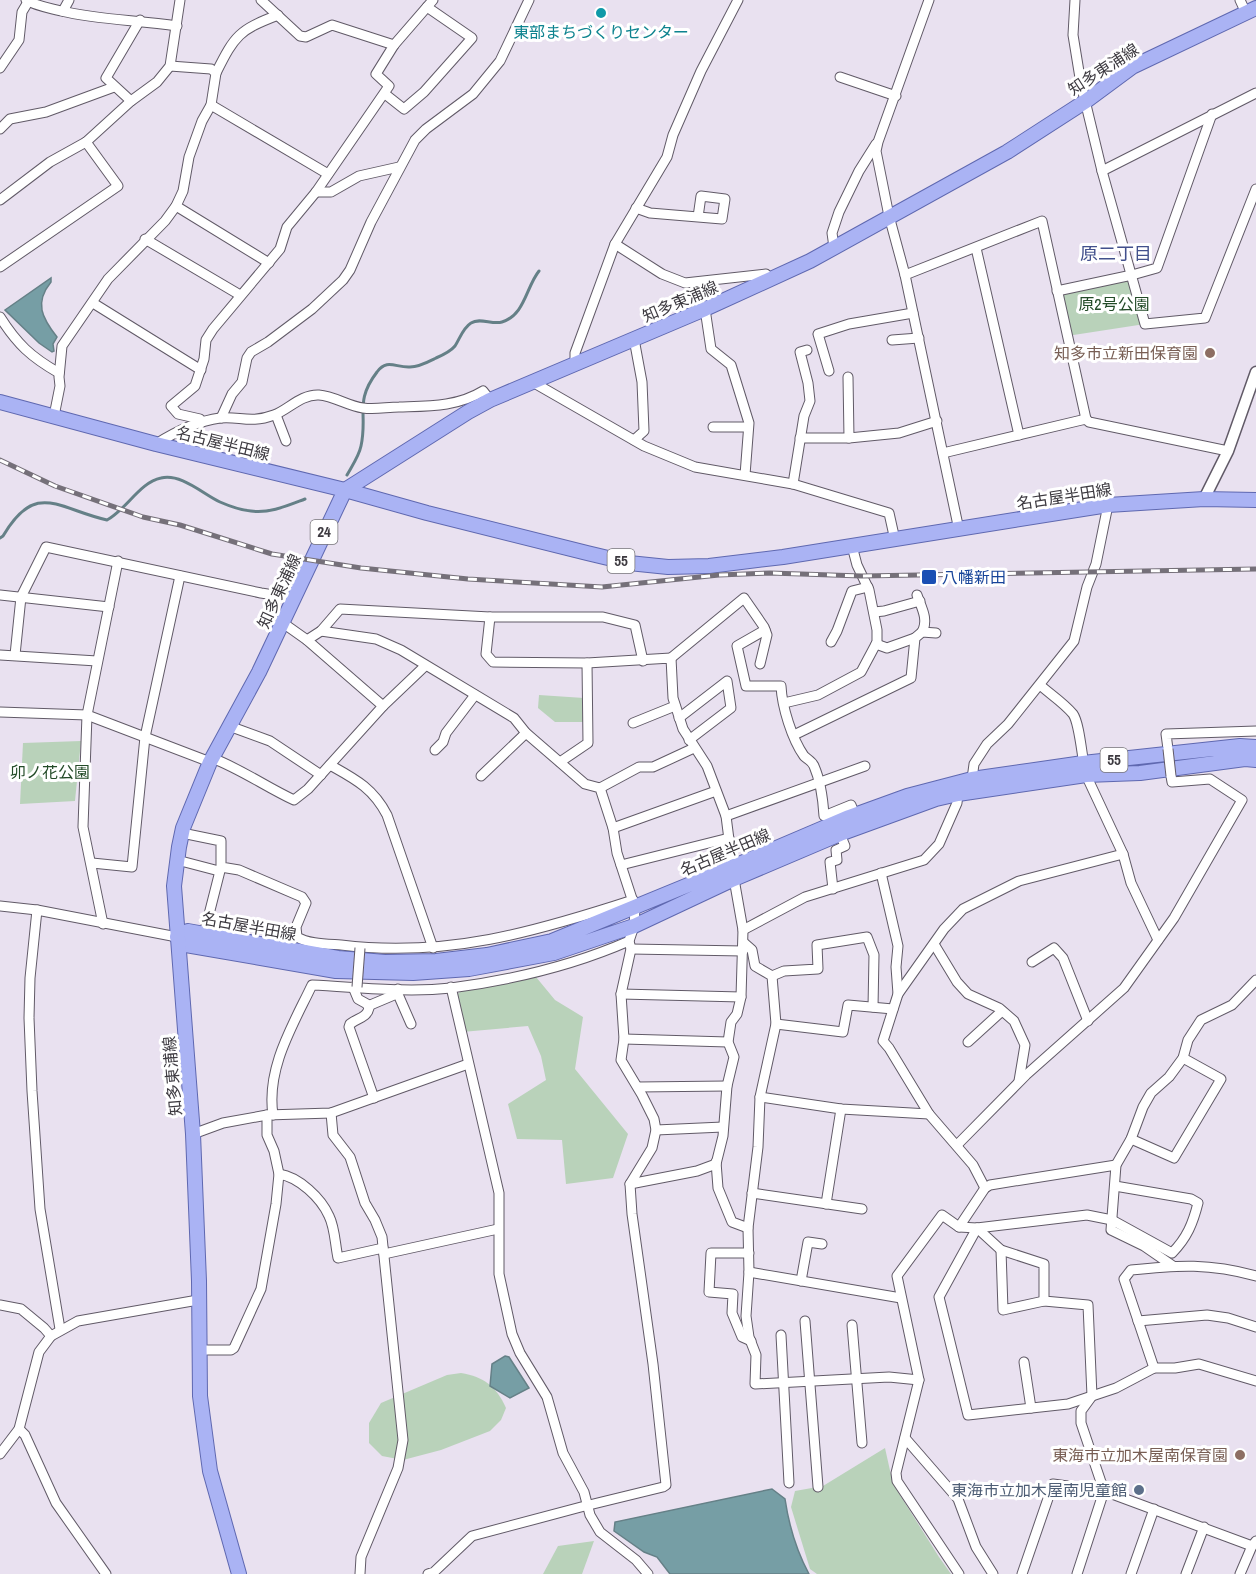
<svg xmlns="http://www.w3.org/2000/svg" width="1256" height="1574" font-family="'Archivo Narrow','Noto Sans JP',sans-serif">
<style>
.green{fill:#b9d2ba}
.water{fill:#769ea5;stroke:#658087;stroke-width:1.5}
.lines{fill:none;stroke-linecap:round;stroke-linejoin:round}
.stream{stroke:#658087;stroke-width:3}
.minor-casing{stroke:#615a67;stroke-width:11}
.tertiary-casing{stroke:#615a67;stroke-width:13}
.primary-casing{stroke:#5f68b0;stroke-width:16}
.minor{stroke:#fff;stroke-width:9}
.tertiary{stroke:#fff;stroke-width:10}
.primary{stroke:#aab3f4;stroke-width:14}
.rail-casing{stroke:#757079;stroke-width:5}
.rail{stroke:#fff;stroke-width:3;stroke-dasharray:9;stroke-linecap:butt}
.minor-bridge-casing{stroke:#615a67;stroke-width:11;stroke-linecap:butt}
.minor-bridge{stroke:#fff;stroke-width:9}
.culture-dot{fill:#0f9aa8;stroke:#fff;stroke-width:2}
.education-dot{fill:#8d6e63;stroke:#fff;stroke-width:2}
.transit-dot{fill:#1a4fb4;stroke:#fff;stroke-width:2}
.service-dot{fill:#5c6f8a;stroke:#fff;stroke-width:2}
.labels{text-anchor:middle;stroke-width:6;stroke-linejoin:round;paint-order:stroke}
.shield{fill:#fff;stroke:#777579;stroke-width:1.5}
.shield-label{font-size:15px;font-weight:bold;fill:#3d3a40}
.culture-label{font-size:16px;fill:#0d838f;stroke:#fff}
.street-label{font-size:16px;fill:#3d3a40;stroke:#fff}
.park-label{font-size:16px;fill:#234b28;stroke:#fff}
.education-label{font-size:16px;fill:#785e54;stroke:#fff;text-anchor:end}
.transit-label{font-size:16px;fill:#164399;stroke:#fff;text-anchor:start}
.service-label{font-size:16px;fill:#4e5e75;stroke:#fff;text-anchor:end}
.neighbourhood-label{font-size:18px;fill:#42508c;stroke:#fff}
</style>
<rect width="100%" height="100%" fill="#e9e1f0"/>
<!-- green -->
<g class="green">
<polygon points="1132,275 1145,324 1067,336 1057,291"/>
<polygon points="539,695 584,698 583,722 555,722 538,708"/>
<polygon points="81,741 75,801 20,804 23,743"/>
<polygon points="536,977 555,1000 583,1017 575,1069 628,1134 613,1178 566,1184 562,1140 517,1139 508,1104 546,1080 541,1056 528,1026 462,1032 455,995 471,986"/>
<path d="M461 1373C484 1377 496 1386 506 1408L501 1420 490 1431 441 1450 403 1460 382 1456 369 1443V1423L381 1403 447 1375Z"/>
<polygon points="885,1448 893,1484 939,1557 951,1574 817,1574 810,1569 791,1507 795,1491 823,1486"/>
<polygon points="594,1541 582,1574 543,1574 558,1546"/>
</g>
<!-- water -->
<g class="water">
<path d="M51 278V282C34 303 42 318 57 337L53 344 54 351 52 352 39 343 5 310Z"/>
<polygon points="505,1356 509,1357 529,1388 510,1398 490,1386 492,1364"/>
<path d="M772 1489 785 1499C789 1526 796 1550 809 1574H670L657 1557 644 1552 614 1531 615 1522Z"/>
</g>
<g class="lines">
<!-- stream -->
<g class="stream">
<path d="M347 475C352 466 359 456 361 446 368 414 354 402 377 372 387 358 396 368 410 367 419 367 428 362 436 358 443 355 450 352 455 346 460 338 463 328 471 323 480 317 492 325 502 322 525 315 526 287 539 271"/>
<path d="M0 538 3 536C36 480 58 509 107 520 126 510 140 482 161 478 181 473 203 494 220 502 229 506 241 510 251 511 269 514 289 505 305 499"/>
</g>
<!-- minor casing -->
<g class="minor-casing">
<g id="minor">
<path d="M26 0C36 6 50 8 61 11 99 20 138 20 177 26"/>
<polyline points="261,0 300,36 306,37 332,25 394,45"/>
<polyline points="929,0 878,142 876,151 889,216 905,275 959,530"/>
<polyline points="1075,0 1073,35 1081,84 1102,171 1145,324 1205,318 1256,189"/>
<polyline points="1240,0 1246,13"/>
<polyline points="63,11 69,0"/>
<polyline points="0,68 19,40 22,12 28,2"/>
<path d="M216 73C235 35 239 30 278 15"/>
<polyline points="840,77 896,96"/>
<polyline points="385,94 404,109 424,92 472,38 427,7"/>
<polyline points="131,101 106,78 140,20"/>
<polyline points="211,105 328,174"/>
<polyline points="0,129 10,119 46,112 114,87"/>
<polyline points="1102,171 1256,93"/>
<polyline points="316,192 331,192 359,176 399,167"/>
<polyline points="0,200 50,162 86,142 131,101 157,82 170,66 180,0"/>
<polyline points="176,206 269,263"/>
<polyline points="636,208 650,213 722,219 725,199 701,196 698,217"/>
<polyline points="145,239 240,295"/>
<polyline points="615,244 662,274 685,283 766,274 770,279"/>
<polyline points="834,247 832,233 839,212 859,171 876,144"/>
<polyline points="976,248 1019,435"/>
<polyline points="0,267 118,186 86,142"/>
<polyline points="905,275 1042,221 1086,419"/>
<polyline points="1057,291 1132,275 1157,268 1212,114"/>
<polyline points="93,303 201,370"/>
<polyline points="705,309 711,349 731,365 749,423 745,475"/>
<path d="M0 317C17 344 31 357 59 373"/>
<polyline points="634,339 642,382 644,431 634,440"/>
<polyline points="892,340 919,338"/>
<polyline points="575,363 575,353 615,244 667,157 673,135 701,71 738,0"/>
<polyline points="829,371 818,334 849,324 913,313"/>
<polyline points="848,377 849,438"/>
<polyline points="535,380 536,384 644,446 695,467 793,484 889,513 895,540"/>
<polyline points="276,415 286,441"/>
<polyline points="54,416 60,386 59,377 62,346 108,279 165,221 176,206 183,191 189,157 202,121 211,105 216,73 211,69 170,66"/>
<polyline points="221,418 232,394 242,382 247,358 251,352 268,342 312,309 343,280 350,270 371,222 415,140 426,129 473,94 500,61 529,0"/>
<polyline points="201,423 200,419 178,414 171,406 195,386 204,359 206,340 213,329 280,249 287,227 316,192 389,86 376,74 394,45 433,0"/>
<polyline points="713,427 748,427"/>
<polyline points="800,438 849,438 899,433 937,421"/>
<path d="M156 444C175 432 197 421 220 418 240 416 250 424 274 415 288 410 301 394 319 395 334 396 348 406 363 408 375 410 387 407 399 407 428 406 457 407 483 391L490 400"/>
<polyline points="943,453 1086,419 1089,422 1228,451"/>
<polyline points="793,484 804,416 810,401 808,383 800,352 807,350"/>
<polyline points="0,595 109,607"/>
<path d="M917 595C921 607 929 619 922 632"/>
<polyline points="874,612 884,611 920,601"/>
<polyline points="490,617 486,654 493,662 587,663 671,658 673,698 683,729 707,766 726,816 734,879 743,930 741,997 737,1014 731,1022 728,1042 734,1057 727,1086 723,1136 716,1164 697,1171 630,1184"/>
<path d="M765 630 737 646 746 686H781C782 707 792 739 804 756 808 760 812 761 814 766 821 782 823 799 824 816L851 805 855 815"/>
<polyline points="321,631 376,639 401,650 514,718 526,733 585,784 600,788 613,828 617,853 635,908 634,926 629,941 631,949 621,994 624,1039 621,1060 642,1095 654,1119 656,1130 652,1148 630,1184 632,1214 653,1364 666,1485 663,1487 581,1507 472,1536 434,1572 428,1574"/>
<polyline points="307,640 321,631 340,609 490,617 603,617 635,625 643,661"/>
<polyline points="831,642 837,631 852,591 868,587"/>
<polyline points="876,644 887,648 915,638"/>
<polyline points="0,655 97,661"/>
<polyline points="15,655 21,597 46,547 261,593 293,598"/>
<polyline points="671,658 744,598 764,627 767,635 760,664"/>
<path d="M1040 685C1050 694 1064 703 1073 714 1080 724 1082 760 1086 775L1123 854 1131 883 1158 940"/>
<polyline points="784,703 818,695 861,672 877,642 877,630 869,590 857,565 852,546"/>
<polyline points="383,706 425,666"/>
<polyline points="0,712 87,715 210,762"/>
<polyline points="679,718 727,681 731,708 689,740"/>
<polyline points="633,723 675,706"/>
<polyline points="229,726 270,741 321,775"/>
<polyline points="794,735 911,678 915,638 922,632 936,633"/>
<polyline points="1168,749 1166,734 1256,731"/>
<polyline points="435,750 443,742 446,733 475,695"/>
<path d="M212 758C241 769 266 787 294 800L308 789 383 706 307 640 283 623"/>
<polyline points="560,762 588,743 587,663"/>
<path d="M330 765C355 779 373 788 387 815L433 948"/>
<polyline points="481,776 526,733"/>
<polyline points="972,779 974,764 987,744 1008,724 1074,641 1087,587 1096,564 1108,505"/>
<polyline points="600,788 639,767 653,767 694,748"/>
<polyline points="726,816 865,766"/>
<polyline points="613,828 716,791"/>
<path d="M182 833 221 841V867L239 870 302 897 306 903 296 927 297 937C308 944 327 944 341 945 446 958 535 932 633 900"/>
<polyline points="177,860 219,871"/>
<polyline points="92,863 132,867 145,737 180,576"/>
<polyline points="621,865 729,838"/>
<polyline points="881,873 898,946 896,967 898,994 883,1041 889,1048 929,1114 973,1165 985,1188"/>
<polyline points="833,889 830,862 837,860 836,850 845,846 840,834"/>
<polyline points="0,906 37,910 177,937"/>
<polyline points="37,910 30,978 29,1018 32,1091 40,1209 60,1329"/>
<polyline points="103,924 83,827 87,715 118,561"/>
<polyline points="743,930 805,897 924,860 939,844 957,803 958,794"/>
<polyline points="204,934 221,867"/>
<polyline points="744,943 752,950 755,966 772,976 776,1024 760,1097 758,1147 748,1228 749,1272 746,1316 749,1337 756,1355 755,1384 889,1377 919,1380"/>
<polyline points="934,944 957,982 968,994 999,1008 1014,1021 1025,1045 1019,1081"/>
<polyline points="631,949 743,951"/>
<polyline points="1032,962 1054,948 1063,958 1088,1021"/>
<polyline points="772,976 784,971 818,969 817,945 867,937 874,955 873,1007"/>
<path d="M353 987 358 999 367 1004 369 1008C367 1018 357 1018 350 1024L349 1027 374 1098"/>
<polyline points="451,987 499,1193 499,1274 512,1334 520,1353 547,1397 563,1453 584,1492 590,1515 600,1532 636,1560 648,1574"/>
<polyline points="397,992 411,1024"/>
<polyline points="621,994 741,997"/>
<polyline points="898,994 944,929 963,909 1019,881 1123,854"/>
<polyline points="368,1006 394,995 398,989"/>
<polyline points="776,1024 843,1032 848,1005 893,1009"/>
<polyline points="624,1039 728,1042"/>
<polyline points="968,1042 1002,1011"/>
<polyline points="638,1087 727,1086"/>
<polyline points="760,1097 841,1109 929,1114"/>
<polyline points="331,1113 333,1135 350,1157 365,1203 375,1220 382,1237 403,1440 398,1468 361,1557 360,1574"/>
<path d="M273 1115C266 1068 293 1025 312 985 358 987 405 993 451 988 512 980 572 966 629 941"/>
<polyline points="656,1130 723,1127"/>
<polyline points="193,1134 223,1123 267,1115 331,1113 468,1064"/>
<polyline points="1131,1139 1174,1158 1221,1079 1183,1058"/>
<polyline points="957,1145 1026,1075 1124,988 1174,918 1242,800 1210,779 1172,782 1171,776"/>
<polyline points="716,1162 718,1188 732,1222 748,1228"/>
<path d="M279 1174C299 1177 321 1198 329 1216 335 1228 335 1244 338 1258L383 1248"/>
<polyline points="752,1193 862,1209"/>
<polyline points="826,1204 841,1109"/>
<polyline points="959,1227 985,1188 990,1185 1116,1165"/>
<polyline points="977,1228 939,1297 968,1415 1068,1404 1116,1388 1154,1368 1175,1368 1199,1364 1256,1381"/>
<polyline points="977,1228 1001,1250 1044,1264 1044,1301 1088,1305 1092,1396 1081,1411 1081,1423 1104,1491 1077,1574"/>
<polyline points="1001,1250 1003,1310 1044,1301"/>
<polyline points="749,1253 711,1253 709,1292 733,1294 732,1313 742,1337 751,1341"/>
<polyline points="384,1254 498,1229"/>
<polyline points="1173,1266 1144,1246 1111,1230 1116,1165 1131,1139 1143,1107 1151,1093 1169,1077 1183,1058 1188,1040 1201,1020 1232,1005 1256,980"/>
<polyline points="749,1272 901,1298"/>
<polyline points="801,1281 808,1242 822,1244"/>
<polyline points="0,1305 21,1309 44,1328 51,1336"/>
<polyline points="805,1321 818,1487"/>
<polyline points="1138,1321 1207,1315 1228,1318 1256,1327"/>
<polyline points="852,1325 862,1443"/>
<polyline points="781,1335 789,1483"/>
<polyline points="199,1350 231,1350 234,1348 261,1289 276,1204 279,1174 274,1151 267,1135 267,1115"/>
<polyline points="1024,1362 1031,1408"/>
<path d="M1154 1368 1124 1279 1131 1270C1178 1265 1210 1263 1256 1276"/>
<polyline points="19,1429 25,1435 56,1503 106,1574"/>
<polyline points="905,1438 958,1499 976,1547 993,1574"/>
<polyline points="0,1454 19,1429 39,1352 51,1336 78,1321 198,1300"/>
<path d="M959 1574 897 1481 896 1473 919 1380 897 1276 942 1215 959 1227 977 1228 1087 1215 1112 1220 1172 1253C1187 1238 1193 1223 1198 1203L1191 1199 1115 1186"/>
<polyline points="1022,1574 1053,1484 1104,1491 1252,1546"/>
<polyline points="1131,1574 1154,1509"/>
<polyline points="1186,1574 1204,1527"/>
<polyline points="1240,1574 1252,1546 1256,1541"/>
</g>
</g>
<!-- tertiary casing -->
<g class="tertiary-casing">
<polyline id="tertiary" points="1204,499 1228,451 1256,372"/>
</g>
<!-- primary casing -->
<g class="primary-casing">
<g id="primary">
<polyline points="0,402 156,444 345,490 427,513 587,553 629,563 668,567 709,566 783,557 1108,505 1204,499 1256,500"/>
<polyline points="1256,747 1240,746 1083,763 972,779 907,796 849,817 732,867 552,941 487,955 436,961 385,962 338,958 188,931 177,937 186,945 336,971 413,973 469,969 554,953 634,926 734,879 840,834 936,799 958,794 1086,775 1140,773 1245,759 1256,760"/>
<polyline points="239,1574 210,1471 200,1396 199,1281 193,1134 174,886 179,847 183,828 210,762 259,672 345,490 468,412 490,400 705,309 810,261 1007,152 1086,101 1132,67 1256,8"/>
</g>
</g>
<!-- minor -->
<use href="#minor" class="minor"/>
<!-- tertiary -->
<use href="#tertiary" class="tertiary"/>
<!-- primary -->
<use href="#primary" class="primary"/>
<!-- rail casing -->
<g class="rail-casing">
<polyline id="rail" points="0,460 55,486 143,517 180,525 272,554 361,568 468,579 602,587 719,575 770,573 862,576 1256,569"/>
</g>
<!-- rail -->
<use href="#rail" class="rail"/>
<!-- minor-bridge casing -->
<g class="minor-bridge-casing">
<g id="minor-bridge">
<polyline points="1168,749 1171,776"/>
<polyline points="357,987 360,948"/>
</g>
</g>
<!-- minor-bridge -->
<use href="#minor-bridge" class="minor-bridge"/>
</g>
<!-- markers -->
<circle class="culture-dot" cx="601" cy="13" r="6"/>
<g class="education-dot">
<circle cx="1210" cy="353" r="6"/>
<circle cx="1240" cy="1455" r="6"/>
</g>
<rect class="transit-dot" x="921" y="569" width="16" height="16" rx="3"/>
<circle class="service-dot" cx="1139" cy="1490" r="6"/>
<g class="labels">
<!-- shield labels -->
<g class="shield">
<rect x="310.5" y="520" width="27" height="24" rx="4.5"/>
<rect x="607.5" y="549" width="27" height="24" rx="4.5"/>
<rect x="1100.5" y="748" width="27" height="24" rx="4.5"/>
</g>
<g class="shield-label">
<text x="324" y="537">24</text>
<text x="621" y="566">55</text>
<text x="1114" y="765">55</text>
</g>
<!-- culture labels -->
<g class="culture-label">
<text x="601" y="38">東部まちづくりセンター</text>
</g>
<!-- street labels -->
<g class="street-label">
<text transform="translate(1103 69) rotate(-33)" y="6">知多東浦線</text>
<text transform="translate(680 301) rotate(-23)" y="6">知多東浦線</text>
<text transform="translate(223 443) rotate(14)" y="6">名古屋半田線</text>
<text transform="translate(1064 496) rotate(-9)" y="6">名古屋半田線</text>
<text transform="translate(279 591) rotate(-65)" y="6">知多東浦線</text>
<text transform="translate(725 852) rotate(-23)" y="6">名古屋半田線</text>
<text transform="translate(249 926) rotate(10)" y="6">名古屋半田線</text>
<text transform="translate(172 1076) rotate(-95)" y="6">知多東浦線</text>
</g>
<!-- park labels -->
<g class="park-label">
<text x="1114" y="310">原2号公園</text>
<text x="50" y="778">卯ノ花公園</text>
</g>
<!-- education labels -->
<g class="education-label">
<text x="1198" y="359">知多市立新田保育園</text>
<text x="1228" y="1461">東海市立加木屋南保育園</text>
</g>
<!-- transit labels -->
<g class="transit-label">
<text x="942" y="583">八幡新田</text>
</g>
<!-- service labels -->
<g class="service-label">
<text x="1127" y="1496">東海市立加木屋南児童館</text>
</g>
<!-- neighbourhood labels -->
<g class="neighbourhood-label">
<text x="1116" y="260">原二丁目</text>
</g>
</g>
</svg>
